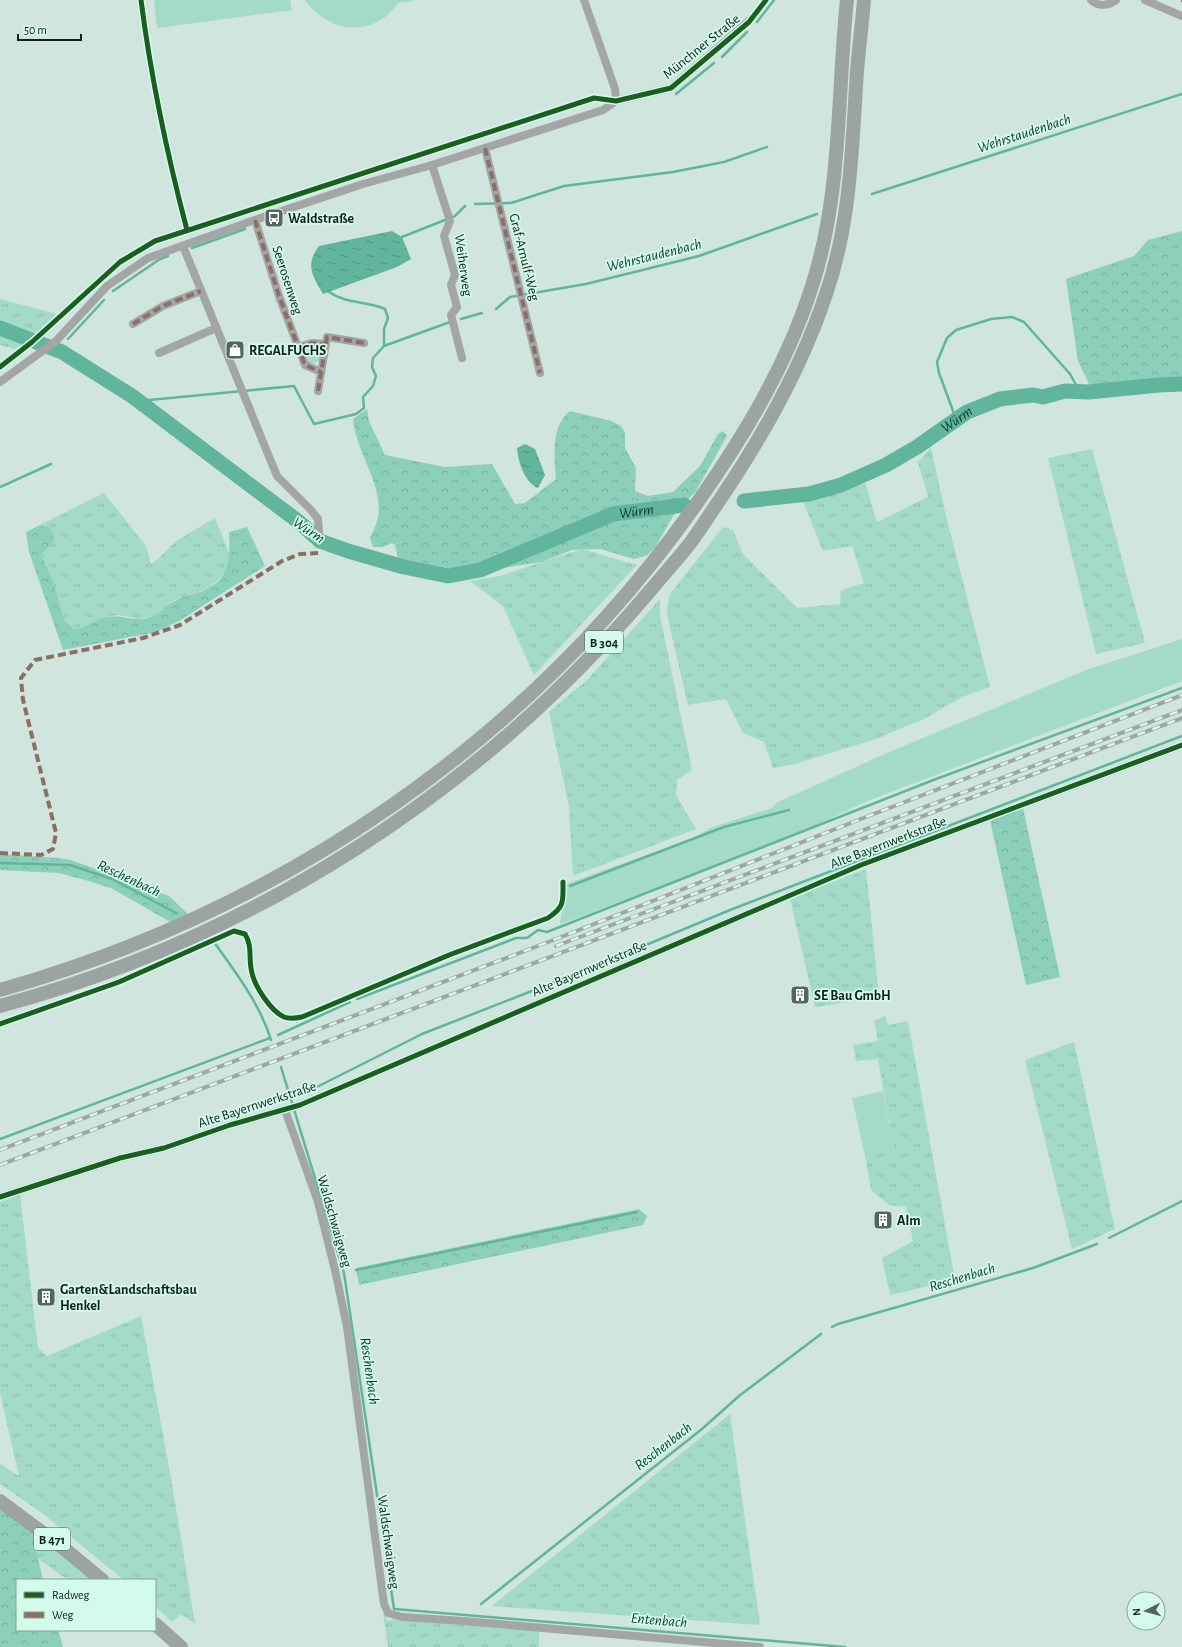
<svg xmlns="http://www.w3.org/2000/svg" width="1182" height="1647" font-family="'Alegreya Sans',sans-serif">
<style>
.grass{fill:url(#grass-tufts)}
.forest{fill:url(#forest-crowns)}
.garden{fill:#a4dbc8}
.water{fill:url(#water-ripples)}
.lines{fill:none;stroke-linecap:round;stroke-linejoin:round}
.stream{stroke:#61b59d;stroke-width:2.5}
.river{stroke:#61b59d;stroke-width:15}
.street{stroke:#a3a5a7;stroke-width:8}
.highway{stroke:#9ca3a3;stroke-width:14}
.rail-casing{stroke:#9fa7a6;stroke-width:4}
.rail{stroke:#d3fbec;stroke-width:2.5;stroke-dasharray:8;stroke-linecap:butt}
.quiet{stroke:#8d6e63;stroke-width:4;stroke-dasharray:8 4;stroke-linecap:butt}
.cycleway-casing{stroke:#d3fbec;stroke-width:8}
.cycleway{stroke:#1b5e20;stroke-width:5}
.labels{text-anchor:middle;stroke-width:3.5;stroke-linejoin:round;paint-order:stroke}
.shield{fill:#d3fbec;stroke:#4b625a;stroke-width:1}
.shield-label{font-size:13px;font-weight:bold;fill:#11201b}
.street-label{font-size:14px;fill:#11201b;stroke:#d3fbec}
.poi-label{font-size:14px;font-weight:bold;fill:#11201b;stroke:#d3fbec;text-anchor:start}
.water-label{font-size:15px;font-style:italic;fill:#0a3a2e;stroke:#d3fbec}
</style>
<defs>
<pattern id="grass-tufts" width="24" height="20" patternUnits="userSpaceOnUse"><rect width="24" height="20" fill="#a4dbc8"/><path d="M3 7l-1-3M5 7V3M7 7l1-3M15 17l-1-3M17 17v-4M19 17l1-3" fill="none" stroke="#8cbcab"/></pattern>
<pattern id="forest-crowns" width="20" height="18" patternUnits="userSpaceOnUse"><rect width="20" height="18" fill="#8cd0bb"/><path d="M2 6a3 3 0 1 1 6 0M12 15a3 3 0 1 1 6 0" fill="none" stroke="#78b2a0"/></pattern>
<pattern id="water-ripples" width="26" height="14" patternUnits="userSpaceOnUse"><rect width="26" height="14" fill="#61b59d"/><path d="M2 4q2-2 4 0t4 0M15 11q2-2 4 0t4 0" fill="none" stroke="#4f937f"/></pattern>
</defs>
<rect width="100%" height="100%" fill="#cfe5dd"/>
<!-- grass -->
<g class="grass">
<polygon points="0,299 57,314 38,334 15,349 0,345"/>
<circle cx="312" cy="355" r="9"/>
<polygon points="931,448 946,516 990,687 962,697 926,718 873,740 795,764 773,768 764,742 743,733 726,699 688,705 668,619 667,608 670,594 723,527 733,530 743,554 797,608 840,604 841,590 864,583 852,546 823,551 803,501 865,483 877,522 928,497 918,462"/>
<polygon points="1092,449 1145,643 1096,654 1048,458"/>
<polygon points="104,493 146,546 151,564 159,558 176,541 215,518 230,555 225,573 209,588 173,601 158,615 139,619 119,615 106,617 83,628 74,629 64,620 53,580 41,555 40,525"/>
<polygon points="582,549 637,565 534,675 503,606 470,581 500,576"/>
<polygon points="660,599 660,616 692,770 677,780 676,795 696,829 573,876 569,807 549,712 587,680"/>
<polygon points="866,869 878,986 877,993 872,998 815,1007 790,899"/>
<polygon points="885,1016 888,1025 908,1021 955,1280 890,1295 882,1258 913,1241 906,1207 889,1205 871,1190 865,1156 894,1149 878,1059 856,1061 853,1045 878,1041 874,1021"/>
<polygon points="1074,1042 1115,1229 1072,1249 1025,1060"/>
<polygon points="20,1195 38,1348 47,1356 141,1316 171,1478 195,1624 181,1614 172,1622 155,1606 155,1580 124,1580 42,1513 0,1484 0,1464 19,1476 0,1393 0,1202"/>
<polygon points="730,1414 760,1625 492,1606"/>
<polygon points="32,1532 92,1580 68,1580 37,1558"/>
<polygon points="383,1613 385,1614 388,1621 394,1619 539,1630 539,1647 388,1647"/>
</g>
<!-- forest -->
<g class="forest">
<polygon points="1182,231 1182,380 1090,386 1078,361 1066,279 1134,256 1148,240"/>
<path d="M367 409 369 421 385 455 445 467 492 464 515 504 525 503 556 479C554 457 551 426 570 411L611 421 621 426 625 433V448L636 468 635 491 648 496 673 492 700 466 718 434 723 431 727 436 696 491 673 516 655 548 646 556 634 559 600 549 572 550 542 562 503 568H435L405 562 398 558 395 545 392 543 383 547H373L370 538C374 529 379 519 379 509 378 477 356 450 353 419Z"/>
<path d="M40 525 50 528 55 539 41 555 53 580 64 620 74 629C87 628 95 619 108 617 119 614 130 620 141 619 160 617 161 608 175 601 185 595 198 594 209 588 231 576 230 553 229 532L247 527 265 566 179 621 156 632 63 650 29 552 26 532Z"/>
<polygon points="1023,808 1060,977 1026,985 990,820"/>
<polygon points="0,854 58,858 71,860 169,896 189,915 172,923 111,888 85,880 59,873 0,870"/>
<polygon points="639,1209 647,1216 643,1225 359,1285 356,1268"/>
<polygon points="0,1509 32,1532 43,1580 17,1580 17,1630 58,1630 63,1647 0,1647"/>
</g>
<!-- garden -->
<g class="garden">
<polygon points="154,0 290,0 292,10 157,28"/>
<path d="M305 0H413V1L398 3C374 39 328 33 305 0Z"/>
<polygon points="1182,639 1182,681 865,802 785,840 560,924 566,884 682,842 697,836 710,828 772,808 776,803 887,753 1089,669"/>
<polygon points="883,1091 894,1149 865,1156 852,1098"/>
</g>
<!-- water -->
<g class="water">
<path d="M392 231 402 237 411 259 397 267 323 294C312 275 305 265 319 246Z"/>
<path d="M525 444 535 449 545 475 538 488C525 483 518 462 517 448Z"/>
</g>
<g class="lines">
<!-- stream -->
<g class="stream">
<polyline points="757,22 774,0"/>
<polyline points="722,57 747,32"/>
<polyline points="676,94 714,63"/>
<polyline points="872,194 1182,94"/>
<polyline points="475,204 511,203 564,186 673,172 724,162 767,147"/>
<polyline points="402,237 455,216 465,206"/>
<polyline points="192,248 245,229"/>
<polyline points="113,291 160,259 168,256"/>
<path d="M329 292C346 304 367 301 385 309L388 318 384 329V345"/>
<polyline points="496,309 510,297 586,284 699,256 817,214"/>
<polyline points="461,319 482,313"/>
<polyline points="68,339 104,300"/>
<polyline points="55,349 58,347"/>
<polyline points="139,401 294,386 314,424 356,414 364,408 363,397 373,386 376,376 372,367 373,358 384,346 450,322"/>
<polyline points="956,419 939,373 937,362 947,338 956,330 991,319 1012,317 1024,322 1070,374 1080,392"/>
<polyline points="0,487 51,464"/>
<polyline points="0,863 70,865 112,879 176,913"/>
<polyline points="570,886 724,827 789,810"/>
<path d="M214 942C236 973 260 1004 271 1040"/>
<polyline points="357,999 516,938 527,938 538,930 547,932 936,779 1182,688"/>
<polyline points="278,1035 350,1002"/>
<polyline points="281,1067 344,1273 394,1609 845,1647"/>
<polyline points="305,1093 422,1034 593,967 730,910 1182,736"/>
<polyline points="0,1139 270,1038"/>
<polyline points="1109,1238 1182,1201"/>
<polyline points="356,1270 637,1212"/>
<polyline points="832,1327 838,1324 1033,1268 1097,1244"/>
<polyline points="481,1604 702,1429 739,1396 821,1334"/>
</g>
<!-- river -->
<g class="river">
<path id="s1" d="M0 328 62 352 132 396 299 522 320 541 348 551 404 567 448 576 480 570 613 514 684 505"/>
<path id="s2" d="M744 501 809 494 841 485 886 465 917 447 967 412 1000 399 1033 395 1043 397 1065 391 1089 392 1159 385 1182 384"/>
</g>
<!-- street -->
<g class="street">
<path d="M1091 0C1098 7 1108 6 1116 0"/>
<polyline points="1145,0 1182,16"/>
<polyline points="616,101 671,88 752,18"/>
<polyline points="485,148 540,373"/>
<polyline points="432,165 450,221 444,236 455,275 451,285 457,307 451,315 462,358"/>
<polyline points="255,220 279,296 305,365 321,372"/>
<polyline points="183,246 277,476 311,510 318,519 319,532"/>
<polyline points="133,324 163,306 201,291"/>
<polyline points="297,347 312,343 326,344"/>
<polyline points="159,353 216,328"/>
<polyline points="0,382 56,341 107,286 148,258 252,221 363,184 432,165 603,110 616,101 615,89 584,0"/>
<polyline points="318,391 327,337 364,343"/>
<polyline points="285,1110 318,1202 335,1270 347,1327 384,1604 388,1613 402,1617 464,1621 760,1647"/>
<polyline points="0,1197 120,1158 164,1148 230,1125 300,1105 861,865 1182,745"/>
</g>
<!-- highway -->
<g class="highway">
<path d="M0 990C280 911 529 742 697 503 744 436 787 365 812 286 842 194 837 95 847 0"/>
<path d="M0 1006C253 938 480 792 649 592 663 575 678 559 691 542 702 527 712 511 723 495 766 431 803 365 827 291 851 220 852 145 857 71 859 48 862 24 864 0"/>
<polyline points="0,1501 67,1551 102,1580"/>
<polyline points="155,1624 181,1647"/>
</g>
<!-- rail casing -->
<g class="rail-casing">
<g id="rail">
<polyline points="556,946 1182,710"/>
<polyline points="0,1150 551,941 866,817 1182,695"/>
<polyline points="0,1165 1182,718"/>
</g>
</g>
<!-- rail -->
<use href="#rail" class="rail"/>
<!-- quiet -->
<g class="quiet">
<polyline points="1181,0 1182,0"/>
<polyline points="485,148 540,373"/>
<polyline points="255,220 279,296 305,365 321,372"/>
<polyline points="133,324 163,306 201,291"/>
<polyline points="297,347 312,343 326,344"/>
<polyline points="318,391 327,337 364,343"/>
<polyline points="0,853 41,855 53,849 56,833 23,700 21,678 35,660 143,638 180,625 282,561 300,554 318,553"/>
</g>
<!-- cycleway casing -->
<g class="cycleway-casing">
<g id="cycleway">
<path d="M141 0C151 78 167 154 187 230"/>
<polyline points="0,367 32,342 120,262 155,241 594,98 616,101 671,88 749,22 766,0"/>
<path d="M0 1024 119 982 234 931 245 934C253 947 248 959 252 973 255 987 271 1011 284 1017 289 1019 297 1018 302 1017L449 955 548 918C565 907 563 901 563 882"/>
<polyline points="0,1197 120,1158 164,1148 230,1125 300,1105 861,865 1182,745"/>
</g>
</g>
<!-- cycleway -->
<use href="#cycleway" class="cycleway"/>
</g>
<!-- icons -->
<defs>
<g id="bus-square" transform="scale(1)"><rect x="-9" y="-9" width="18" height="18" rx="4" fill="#54655f" stroke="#d3fbec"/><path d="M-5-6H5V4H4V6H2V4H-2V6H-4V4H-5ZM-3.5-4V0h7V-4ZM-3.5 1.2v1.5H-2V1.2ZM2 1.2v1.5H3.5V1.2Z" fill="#fff"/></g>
<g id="shop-square" transform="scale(1)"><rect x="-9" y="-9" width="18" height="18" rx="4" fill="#54655f" stroke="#d3fbec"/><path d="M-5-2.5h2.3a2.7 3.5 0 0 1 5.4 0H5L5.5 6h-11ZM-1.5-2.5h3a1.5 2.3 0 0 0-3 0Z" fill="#fff"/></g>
<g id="building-square" transform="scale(1)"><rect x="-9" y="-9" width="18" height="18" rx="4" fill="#54655f" stroke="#d3fbec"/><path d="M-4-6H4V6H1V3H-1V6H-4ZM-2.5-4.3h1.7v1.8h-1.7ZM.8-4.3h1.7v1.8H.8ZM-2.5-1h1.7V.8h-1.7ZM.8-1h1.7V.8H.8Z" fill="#fff"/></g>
</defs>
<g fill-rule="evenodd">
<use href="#bus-square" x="274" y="218"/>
<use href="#shop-square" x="235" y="350"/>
<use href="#building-square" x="800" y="995"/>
<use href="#building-square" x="883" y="1220"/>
<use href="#building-square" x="46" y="1297"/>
</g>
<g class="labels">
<!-- shield labels -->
<g class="shield">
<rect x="585" y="631" width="38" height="22" rx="3"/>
<rect x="34" y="1528" width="36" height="22" rx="3"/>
</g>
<g class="shield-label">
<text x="604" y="647">B 304</text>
<text x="52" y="1544">B 471</text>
</g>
<!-- street labels -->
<g class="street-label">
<text transform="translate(701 46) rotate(-39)" y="5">Münchner Straße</text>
<text transform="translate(525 257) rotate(76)" y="5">Graf-Arnulf-Weg</text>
<text transform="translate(464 265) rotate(82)" y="5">Weiherweg</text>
<text transform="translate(288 280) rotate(72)" y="5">Seerosenweg</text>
<text transform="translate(888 842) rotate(-21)" y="5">Alte Bayernwerkstraße</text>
<text transform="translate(589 968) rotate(-23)" y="5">Alte Bayernwerkstraße</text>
<text transform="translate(257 1104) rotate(-18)" y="5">Alte Bayernwerkstraße</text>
<text transform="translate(335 1221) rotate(74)" y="5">Waldschwaigweg</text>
<text transform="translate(389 1542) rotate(82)" y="5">Waldschwaigweg</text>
</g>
<!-- poi labels -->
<g class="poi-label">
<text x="288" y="223">Waldstraße</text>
<text x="249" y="355">REGALFUCHS</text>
<text x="814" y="1000">SE Bau GmbH</text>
<text x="897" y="1225">Alm</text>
<text x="60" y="1294">Garten&amp;Landschaftsbau<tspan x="60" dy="16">Henkel</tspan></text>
</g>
<!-- water labels -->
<g class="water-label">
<text transform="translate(1024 133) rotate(-18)" y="5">Wehrstaudenbach</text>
<text transform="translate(654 255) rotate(-14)" y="5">Wehrstaudenbach</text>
<text dy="5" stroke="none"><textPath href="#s2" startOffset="232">Würm</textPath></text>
<text dy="5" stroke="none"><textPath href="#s1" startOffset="720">Würm</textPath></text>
<text transform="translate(309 530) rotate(34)" y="5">Würm</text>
<text transform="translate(129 878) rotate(25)" y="5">Reschenbach</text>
<text transform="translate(962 1277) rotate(-17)" y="5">Reschenbach</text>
<text transform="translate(370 1371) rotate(82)" y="5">Reschenbach</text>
<text transform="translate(663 1446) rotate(-38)" y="5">Reschenbach</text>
<text transform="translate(659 1620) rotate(5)" y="5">Entenbach</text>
</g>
</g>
<!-- legend -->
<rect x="16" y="1579" width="140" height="52" fill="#d3fbec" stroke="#85a398"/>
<rect x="24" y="1592" width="20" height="6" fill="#1b5e20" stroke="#85a398"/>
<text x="52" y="1599" font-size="12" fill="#11201b">Radweg</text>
<rect x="24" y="1612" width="20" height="6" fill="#8d6e63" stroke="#85a398"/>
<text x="52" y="1619" font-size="12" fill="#11201b">Weg</text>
<!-- north arrow -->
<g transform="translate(1146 1611) rotate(264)"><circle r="19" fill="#d3fbec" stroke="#85a398"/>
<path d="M0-3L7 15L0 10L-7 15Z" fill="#54655f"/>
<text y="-6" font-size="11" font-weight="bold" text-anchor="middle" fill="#11201b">N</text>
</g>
<!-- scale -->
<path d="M18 34v6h63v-6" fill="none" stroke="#11201b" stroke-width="2"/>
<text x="24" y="34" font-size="12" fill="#11201b" stroke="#d3fbec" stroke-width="3" paint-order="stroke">50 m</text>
</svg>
